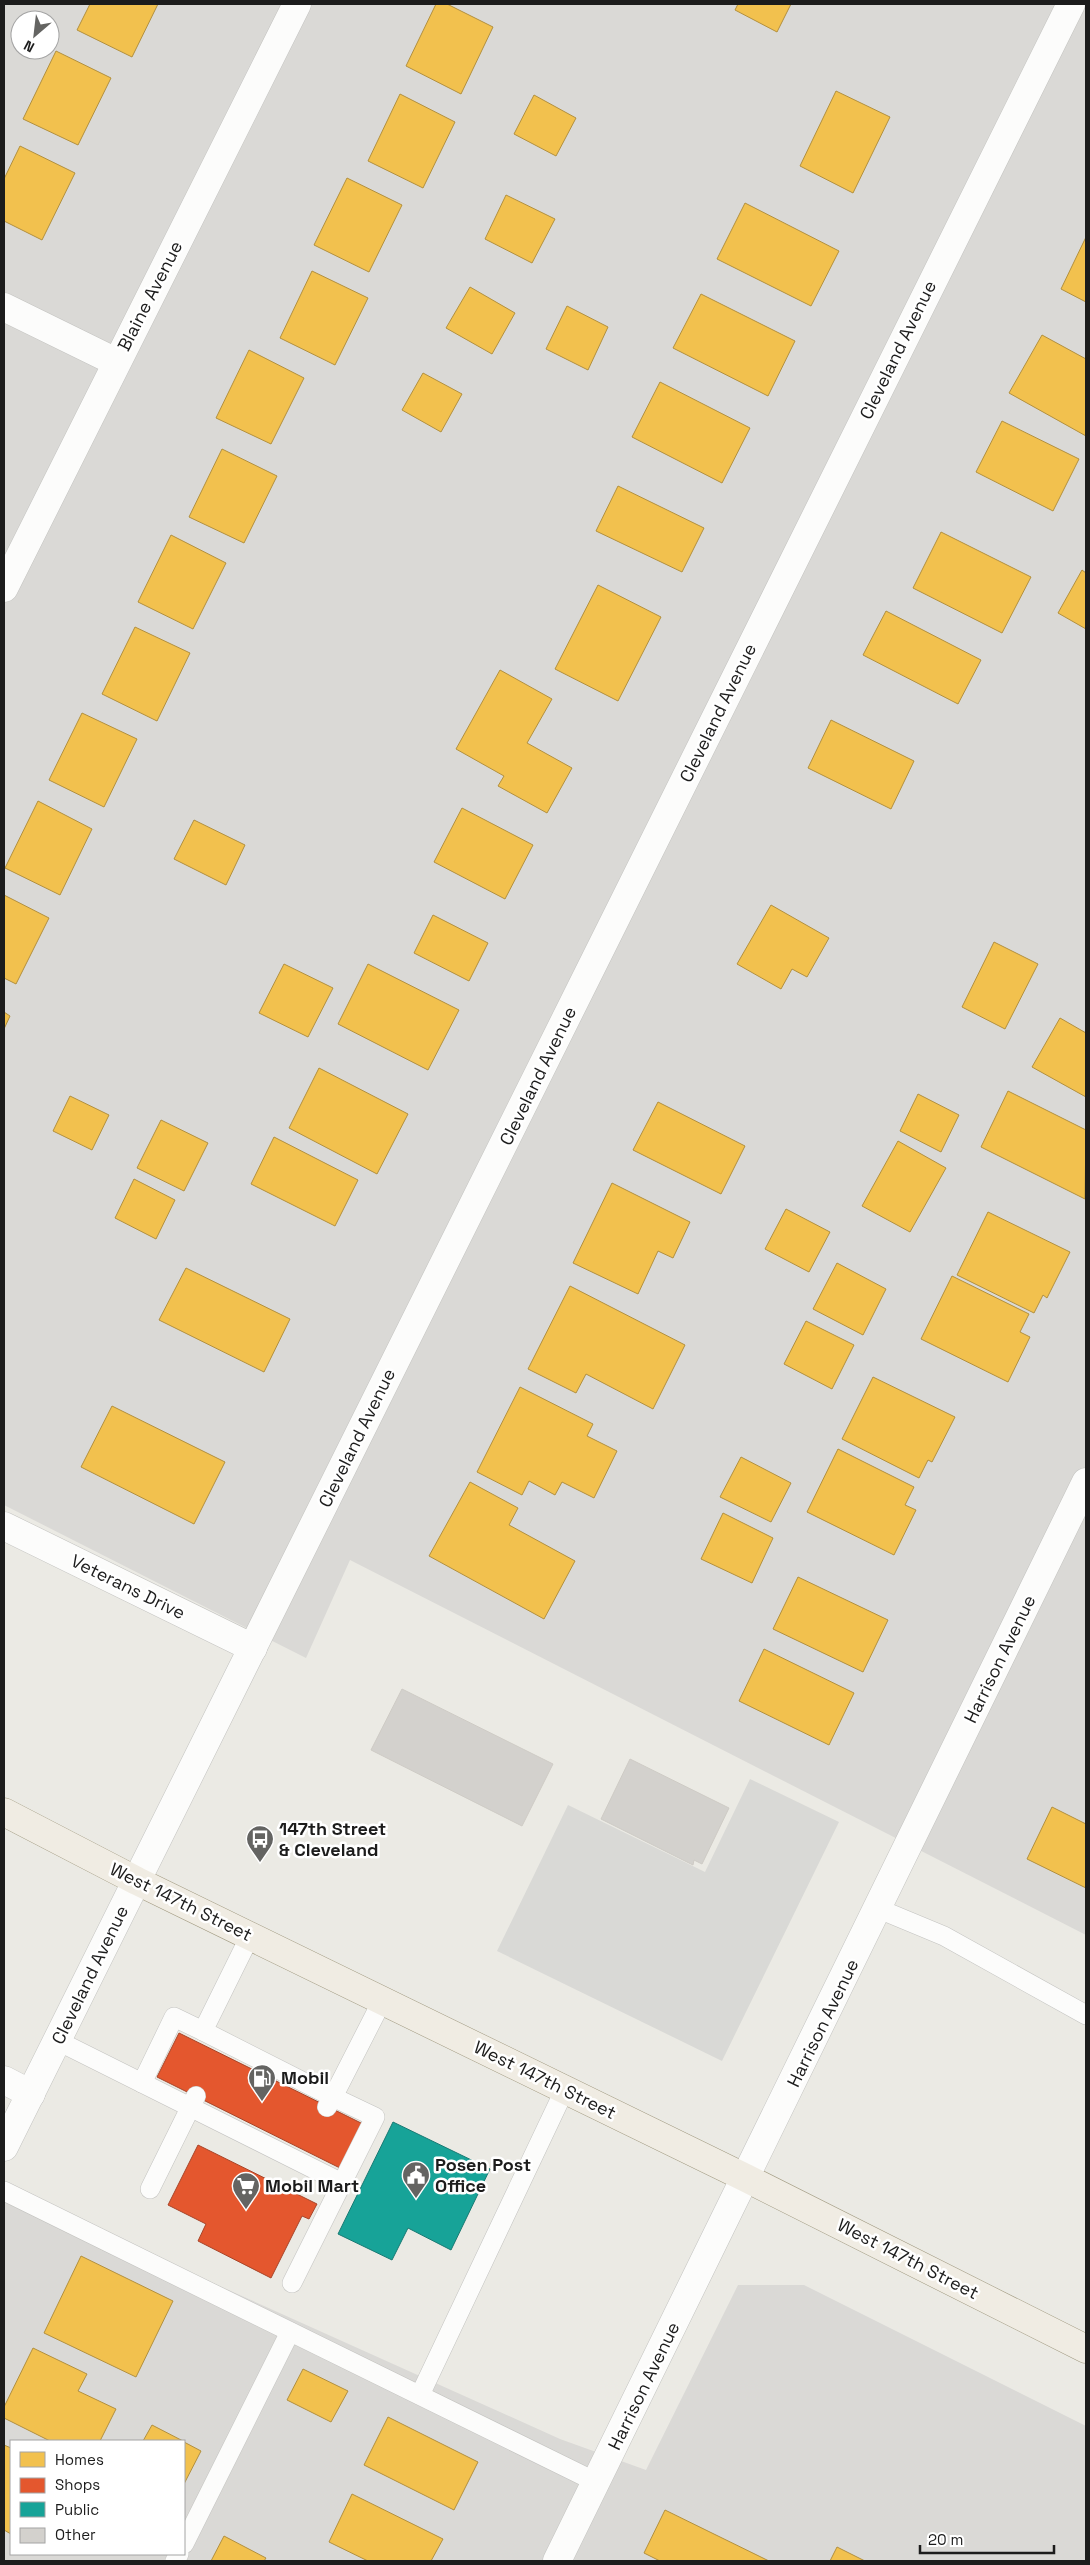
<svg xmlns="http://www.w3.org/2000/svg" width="1090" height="2565" font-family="'Space Grotesk',sans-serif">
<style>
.residential{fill:#dad9d6;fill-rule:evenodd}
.parking{fill:#d9d9d6}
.homes{fill:#f2c14e;stroke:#b2903f}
.shops{fill:#e4572e;stroke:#a84529}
.public{fill:#17a398;stroke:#187a73}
.building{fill:#d3d1cd;stroke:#cecbc5}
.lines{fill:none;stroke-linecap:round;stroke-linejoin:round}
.service-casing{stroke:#c3c3c0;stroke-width:20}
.minor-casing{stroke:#c3c3c0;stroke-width:29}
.primary-casing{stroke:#a19a81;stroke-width:29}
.service{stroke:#fcfcfb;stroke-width:19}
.minor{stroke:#fcfcfb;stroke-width:28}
.primary{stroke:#f0ece3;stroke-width:28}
.labels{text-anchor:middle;stroke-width:5;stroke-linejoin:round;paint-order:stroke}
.street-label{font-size:18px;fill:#1c1c1c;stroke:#fff}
.poi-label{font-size:18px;font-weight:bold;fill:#1c1c1c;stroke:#fff;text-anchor:start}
</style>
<rect width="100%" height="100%" fill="#ebeae4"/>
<!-- residential -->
<g class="residential">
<path d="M4 4H1086V1935L350 1560 306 1658 4 1505ZM20 20H50V50H20Z"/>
<path d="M4 2189 560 2439 646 2470 738 2285H804L1086 2426V2561H4ZM11 2441H184V2554H11Z"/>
</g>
<!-- parking -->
<polygon class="parking" points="750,1779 839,1822 722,2061 497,1951 568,1805 705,1872"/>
<!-- homes -->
<g class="homes">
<polygon points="90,4 158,4 132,57 77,30"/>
<polygon points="436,4 447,4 493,27 461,94 406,66"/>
<polygon points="738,4 791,4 777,32 735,10"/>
<polygon points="56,51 111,78 78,145 23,119"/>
<polygon points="836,91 890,117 853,193 800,166"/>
<polygon points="400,94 455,122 423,188 368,161"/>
<polygon points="534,95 576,118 556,156 514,134"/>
<polygon points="20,146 75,173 42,240 4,221 4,179"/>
<polygon points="347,178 402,205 369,272 314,245"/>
<polygon points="506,195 555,219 532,263 485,239"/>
<polygon points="745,203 839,251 811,306 717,259"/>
<polygon points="1086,237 1086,302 1061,289"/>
<polygon points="312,271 368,298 335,365 280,338"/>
<polygon points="470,287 515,313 492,354 446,328"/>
<polygon points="701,294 795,341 768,396 673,348"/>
<polygon points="567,306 608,327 588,370 546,349"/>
<polygon points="1042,335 1086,359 1086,436 1009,393"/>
<polygon points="249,350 304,378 271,444 216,418"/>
<polygon points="423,373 462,394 441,432 402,410"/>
<polygon points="660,382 750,428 722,483 632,437"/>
<polygon points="1002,421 1079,459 1053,511 976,472"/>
<polygon points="222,449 277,476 244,543 189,517"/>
<polygon points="618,486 704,528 682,572 596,531"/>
<polygon points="941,532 1031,577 1002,633 913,588"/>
<polygon points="171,535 226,563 193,629 138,602"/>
<polygon points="1082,570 1086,573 1086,629 1058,613"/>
<polygon points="598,585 661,617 618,701 555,669"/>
<polygon points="886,611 981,660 958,704 863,655"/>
<polygon points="135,627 190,653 157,721 102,694"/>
<polygon points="500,670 552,699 527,743 572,768 547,813 498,786 504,776 456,749"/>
<polygon points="82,713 137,739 104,807 49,780"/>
<polygon points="831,720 914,761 891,809 808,768"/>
<polygon points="38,801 92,829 60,895 5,868"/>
<polygon points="462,808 533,845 505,899 434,862"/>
<polygon points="194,820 245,845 226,885 174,859"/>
<polygon points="4,895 49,918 16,984 4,978"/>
<polygon points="771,905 829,938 807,977 792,969 781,989 737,964"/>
<polygon points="433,915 488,943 469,981 414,953"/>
<polygon points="994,942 1038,964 1005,1029 962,1007"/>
<polygon points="284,964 333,988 308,1037 259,1013"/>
<polygon points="368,964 459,1010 428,1070 338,1024"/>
<polygon points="4,1012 10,1016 4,1029"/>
<polygon points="1060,1018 1086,1033 1086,1097 1032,1067"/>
<polygon points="319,1068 408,1114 377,1174 289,1128"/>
<polygon points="1008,1091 1086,1130 1085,1199 981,1147"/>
<polygon points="918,1094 959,1115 941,1152 900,1131"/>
<polygon points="70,1096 109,1115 92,1150 53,1131"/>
<polygon points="658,1102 745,1146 721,1194 633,1150"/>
<polygon points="161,1120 208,1143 184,1191 137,1168"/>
<polygon points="274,1137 358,1180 335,1226 251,1184"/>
<polygon points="898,1141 946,1168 910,1232 862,1206"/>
<polygon points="134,1179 175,1200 156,1239 115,1218"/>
<polygon points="612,1183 690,1222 673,1258 658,1251 638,1294 573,1263"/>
<polygon points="786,1209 830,1232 809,1272 765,1249"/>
<polygon points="988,1212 1070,1252 1047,1298 1043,1295 1034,1313 957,1275"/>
<polygon points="837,1263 886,1289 863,1335 813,1309"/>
<polygon points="186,1268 290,1319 264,1372 159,1320"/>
<polygon points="952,1276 1029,1314 1020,1332 1030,1337 1008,1382 921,1339"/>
<polygon points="570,1286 685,1345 653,1409 586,1374 576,1393 528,1369"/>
<polygon points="806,1321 854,1345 832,1389 784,1364"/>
<polygon points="873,1377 955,1417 932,1462 928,1460 919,1478 842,1439"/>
<polygon points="520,1387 593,1424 587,1436 617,1451 594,1498 562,1482 555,1495 529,1481 522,1495 477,1472"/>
<polygon points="112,1406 225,1462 194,1524 81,1467"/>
<polygon points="838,1449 914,1487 905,1505 916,1510 894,1555 807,1512"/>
<polygon points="741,1457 791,1483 771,1522 720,1497"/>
<polygon points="470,1482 518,1508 509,1525 575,1561 544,1619 429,1556"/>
<polygon points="723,1513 773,1538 752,1583 701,1559"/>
<polygon points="798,1577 888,1620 863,1672 773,1629"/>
<polygon points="764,1649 854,1693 829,1745 739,1701"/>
<polygon points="1052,1807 1086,1824 1086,1888 1027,1859"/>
<polygon points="81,2256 173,2301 136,2377 44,2333"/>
<polygon points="33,2348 87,2374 78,2391 116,2409 100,2441 50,2441 4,2418 4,2407"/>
<polygon points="303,2369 348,2391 331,2422 287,2400"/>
<polygon points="388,2417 478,2462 454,2510 364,2465"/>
<polygon points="152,2425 183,2441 143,2441"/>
<polygon points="184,2442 201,2451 184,2484"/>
<polygon points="4,2445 11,2448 11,2534 4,2530"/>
<polygon points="352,2494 443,2539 431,2561 368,2561 329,2542"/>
<polygon points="665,2510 769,2561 660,2561 644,2553"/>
<polygon points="224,2536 266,2558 264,2561 211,2561"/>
<polygon points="837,2547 865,2561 830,2561"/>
</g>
<!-- shops -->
<g class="shops">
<polygon points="179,2033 363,2124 342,2169 157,2077"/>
<polygon points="198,2145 317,2204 309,2219 302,2216 271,2278 198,2241 206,2224 168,2205"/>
</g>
<!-- public -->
<polygon class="public" points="393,2122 490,2169 451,2250 408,2228 392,2260 338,2234"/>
<!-- building -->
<g class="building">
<polygon points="402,1689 553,1764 522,1826 371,1750"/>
<polygon points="630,1759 729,1808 702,1864 694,1860 693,1865 601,1819"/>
</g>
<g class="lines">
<!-- service casing -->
<g class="service-casing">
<g id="service">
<polyline points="879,1909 944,1936 1086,2015"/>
<polyline points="250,1936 203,2031 333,2097 382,2001"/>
<polyline points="58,2041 142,2083 174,2017 203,2031"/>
<polyline points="142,2083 342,2183"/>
<polyline points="150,2189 196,2096"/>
<polyline points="4,2191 596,2482"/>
<polyline points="292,2283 375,2117 333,2097 327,2107"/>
<polyline points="420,2395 565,2089"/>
<polyline points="184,2544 290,2332"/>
<polyline points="175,2561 179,2554"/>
</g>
</g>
<!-- minor casing -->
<g class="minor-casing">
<g id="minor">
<polyline points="4,307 116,362"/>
<polyline points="4,588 297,4"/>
<polyline points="4,1526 253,1648"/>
<polyline points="4,2080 31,2094"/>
<polyline points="4,2147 1071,4"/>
<polyline points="557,2561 1086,1482"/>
</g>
</g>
<!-- primary casing -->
<g class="primary-casing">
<polyline id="primary" points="4,1812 137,1881 746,2178 1086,2349"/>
</g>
<!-- service -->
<use href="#service" class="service"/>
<!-- minor -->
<use href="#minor" class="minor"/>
<!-- primary -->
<use href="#primary" class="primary"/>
</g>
<!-- icons -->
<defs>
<g id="bus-pin" transform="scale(1.4375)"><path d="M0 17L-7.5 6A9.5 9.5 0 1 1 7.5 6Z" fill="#646462" stroke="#fff"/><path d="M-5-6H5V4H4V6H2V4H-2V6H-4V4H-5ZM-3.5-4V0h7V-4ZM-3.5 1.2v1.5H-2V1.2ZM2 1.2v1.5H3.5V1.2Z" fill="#fff"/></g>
<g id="fuel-pin" transform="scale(1.4375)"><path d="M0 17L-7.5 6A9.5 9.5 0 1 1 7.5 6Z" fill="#646462" stroke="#fff"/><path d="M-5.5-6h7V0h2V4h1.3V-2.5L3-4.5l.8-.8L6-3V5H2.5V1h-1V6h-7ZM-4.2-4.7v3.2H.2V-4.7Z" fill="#fff"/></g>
<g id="civic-pin" transform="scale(1.4375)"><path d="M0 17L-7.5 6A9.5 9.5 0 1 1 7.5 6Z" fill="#646462" stroke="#fff"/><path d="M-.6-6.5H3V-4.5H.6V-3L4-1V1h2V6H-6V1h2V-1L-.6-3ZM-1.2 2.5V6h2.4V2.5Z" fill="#fff"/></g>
<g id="supermarket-pin" transform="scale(1.4375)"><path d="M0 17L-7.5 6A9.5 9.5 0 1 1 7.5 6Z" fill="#646462" stroke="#fff"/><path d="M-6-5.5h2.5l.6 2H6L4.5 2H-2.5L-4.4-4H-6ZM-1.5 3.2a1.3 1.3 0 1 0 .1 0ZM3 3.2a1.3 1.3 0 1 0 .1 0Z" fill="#fff"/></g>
</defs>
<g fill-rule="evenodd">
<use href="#bus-pin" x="260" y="1839"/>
<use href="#fuel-pin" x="262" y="2078"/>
<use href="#civic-pin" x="416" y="2175"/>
<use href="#supermarket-pin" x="246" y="2186"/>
</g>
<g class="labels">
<!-- street labels -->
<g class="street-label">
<text transform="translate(150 296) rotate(-63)" y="6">Blaine Avenue</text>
<text transform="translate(898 350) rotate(-64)" y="6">Cleveland Avenue</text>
<text transform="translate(718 713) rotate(-64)" y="6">Cleveland Avenue</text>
<text transform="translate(538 1076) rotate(-64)" y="6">Cleveland Avenue</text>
<text transform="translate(357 1438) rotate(-64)" y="6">Cleveland Avenue</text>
<text transform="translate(128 1587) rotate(26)" y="6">Veterans Drive</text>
<text transform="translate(1000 1659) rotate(-64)" y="6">Harrison Avenue</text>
<text transform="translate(181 1902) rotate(26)" y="6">West 147th Street</text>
<text transform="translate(90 1975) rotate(-64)" y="6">Cleveland Avenue</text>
<text transform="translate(823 2023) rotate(-64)" y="6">Harrison Avenue</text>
<text transform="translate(545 2080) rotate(26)" y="6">West 147th Street</text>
<text transform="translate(908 2259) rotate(27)" y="6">West 147th Street</text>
<text transform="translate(644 2386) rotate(-64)" y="6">Harrison Avenue</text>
</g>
<!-- poi labels -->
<g class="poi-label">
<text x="279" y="1835">147th Street<tspan x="279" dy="21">&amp; Cleveland</tspan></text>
<text x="281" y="2084">Mobil</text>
<text x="435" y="2171">Posen Post<tspan x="435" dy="21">Office</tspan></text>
<text x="265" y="2192">Mobil Mart</text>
</g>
</g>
<!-- border -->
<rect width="1090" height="2565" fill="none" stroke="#1c1c1c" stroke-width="10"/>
<!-- legend -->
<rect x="10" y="2440" width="175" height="115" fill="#ffffff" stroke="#a4a4a4"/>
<rect x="20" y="2452" width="25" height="15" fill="#f2c14e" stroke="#a4a4a4"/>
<text x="55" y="2465" font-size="15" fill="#1c1c1c">Homes</text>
<rect x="20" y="2478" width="25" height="15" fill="#e4572e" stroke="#a4a4a4"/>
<text x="55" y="2490" font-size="15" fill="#1c1c1c">Shops</text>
<rect x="20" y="2502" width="25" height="15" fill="#17a398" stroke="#a4a4a4"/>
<text x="55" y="2515" font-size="15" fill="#1c1c1c">Public</text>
<rect x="20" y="2528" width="25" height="15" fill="#d3d1cd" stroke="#a4a4a4"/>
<text x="55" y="2540" font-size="15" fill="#1c1c1c">Other</text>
<!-- north arrow -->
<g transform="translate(35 35) rotate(208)"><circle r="24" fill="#ffffff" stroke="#a4a4a4"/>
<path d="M0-4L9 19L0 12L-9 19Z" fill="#646462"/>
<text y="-8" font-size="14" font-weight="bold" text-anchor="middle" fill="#1c1c1c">N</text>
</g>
<!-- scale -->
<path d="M920 2545v8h134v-8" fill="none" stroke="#1c1c1c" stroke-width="2.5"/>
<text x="928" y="2545" font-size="15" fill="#1c1c1c" stroke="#ffffff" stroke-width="4" paint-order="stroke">20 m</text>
</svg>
